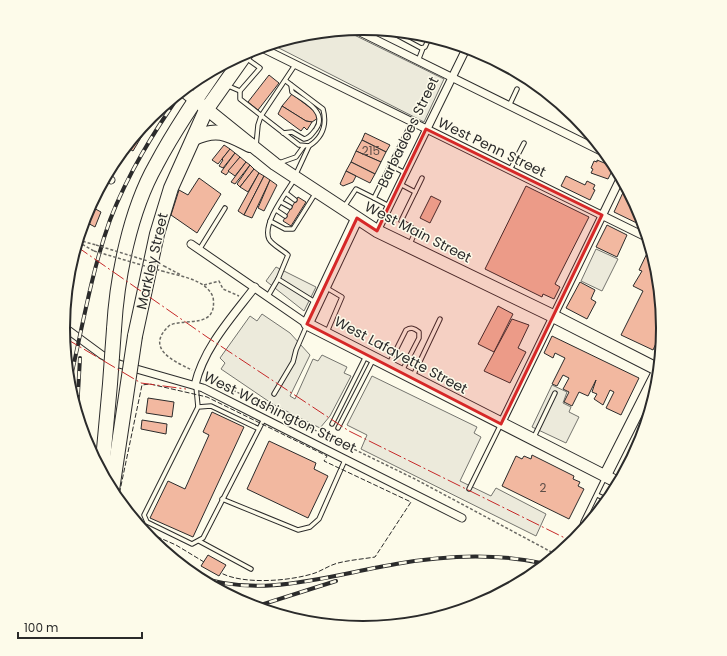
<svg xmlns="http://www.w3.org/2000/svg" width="727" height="656" font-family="Poppins,sans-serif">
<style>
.parking{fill:#eceadb;stroke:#74746e}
.building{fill:#f2b8a0;stroke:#2b2b2b}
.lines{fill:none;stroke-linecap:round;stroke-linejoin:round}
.lane-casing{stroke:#2b2b2b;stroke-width:5.5}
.street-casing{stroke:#2b2b2b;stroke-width:9}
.secondary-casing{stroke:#2b2b2b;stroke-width:13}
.primary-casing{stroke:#2b2b2b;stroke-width:14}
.highway-casing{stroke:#2b2b2b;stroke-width:16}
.path{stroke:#6a6964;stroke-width:1.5;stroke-dasharray:3 2;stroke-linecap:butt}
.lane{stroke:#fdfbea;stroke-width:3.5}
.street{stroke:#fdfbea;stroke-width:7}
.secondary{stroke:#fdfbea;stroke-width:11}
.primary{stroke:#fdfbea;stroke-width:12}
.highway{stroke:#fdfbea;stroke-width:14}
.tram{stroke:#2b2b2b;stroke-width:1}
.rail-casing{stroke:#2b2b2b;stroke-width:4}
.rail{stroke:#fdfbea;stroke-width:2.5;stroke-dasharray:8;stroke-linecap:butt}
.highway-bridge-casing{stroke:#2b2b2b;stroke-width:16;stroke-linecap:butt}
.path-bridge{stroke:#6a6964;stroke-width:1.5;stroke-dasharray:3 2;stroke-linecap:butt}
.highway-bridge{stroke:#fdfbea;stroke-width:14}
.fence{stroke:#2b2b2b;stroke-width:1;stroke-dasharray:5 2;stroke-linecap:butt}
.power{stroke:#c62828;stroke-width:1;stroke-dasharray:14 3 2 3;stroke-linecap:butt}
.marked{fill:#d62828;fill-opacity:0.2;stroke:#d62828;stroke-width:3;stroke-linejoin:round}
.labels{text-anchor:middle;stroke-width:3;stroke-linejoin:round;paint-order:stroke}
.number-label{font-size:12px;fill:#5d4e48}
.street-label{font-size:14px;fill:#2b2b2b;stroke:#fdfbea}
.rim{fill:none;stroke:#2b2b2b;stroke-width:2}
</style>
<rect width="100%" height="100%" fill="#fdfbea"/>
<!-- parking -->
<g class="parking">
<polygon points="344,30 444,79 424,122 273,45 274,43 305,34"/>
<polygon points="596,249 618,259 602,291 581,281"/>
<polygon points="276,267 316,287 304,311 266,281"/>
<polygon points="262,314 290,333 310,355 290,396 295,399 313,359 318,361 322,355 347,367 344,373 351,376 330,416 320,428 274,405 221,369 225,363 220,358 250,316 257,321"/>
<polygon points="372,376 477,427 474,433 481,437 460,481 491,496 496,488 546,514 536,536 361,449 367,435 347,425"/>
<polygon points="552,385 567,392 563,403 571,407 569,412 579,417 566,443 532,427"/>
</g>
<!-- building -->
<g class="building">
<polygon points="269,75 279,83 258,110 248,102"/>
<polygon points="292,94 317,113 318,118 312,122 306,121 282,106"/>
<polygon points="282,106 306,121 312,122 307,130 304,127 301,131 278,114"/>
<polygon points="157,111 133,151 126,147 152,116"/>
<polygon points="365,133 390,145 386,152 362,140"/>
<polygon points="362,140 386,152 381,162 356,151"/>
<polygon points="224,145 230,149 218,164 212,160"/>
<polygon points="230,149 235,153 223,168 219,166 223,160 222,159"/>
<polygon points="356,151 381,162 375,174 351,162"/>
<polygon points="235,153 240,157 226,175 221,172"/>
<polygon points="240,157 246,162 235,176 228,171"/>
<polygon points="597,160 614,167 608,179 591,173 593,169 591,168 594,161 597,162"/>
<polygon points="246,162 250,165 235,184 231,182"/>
<polygon points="351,162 375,174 370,183 346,171"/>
<polygon points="250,165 254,169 240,187 237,184"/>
<polygon points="254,169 259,173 248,192 240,187"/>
<polygon points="346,171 356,176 353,182 343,186 340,184"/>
<polygon points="259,173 264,176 244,215 238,211"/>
<polygon points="264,176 270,180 252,218 244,215"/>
<polygon points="566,176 585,185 587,181 595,185 593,189 595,190 590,200 561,186"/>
<polygon points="199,178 221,194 197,233 171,215 179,190 188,195"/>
<polygon points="270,180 277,185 264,211 258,208"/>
<polygon points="526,186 589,217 555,284 560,287 554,299 543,294 542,297 485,269"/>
<polygon points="626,186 641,213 645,227 614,212"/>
<polygon points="431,196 441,201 430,223 420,218"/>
<polygon points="298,197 306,202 291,226 283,221"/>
<polygon points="90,206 101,212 95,227 84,221"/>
<polygon points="607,225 627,235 617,257 596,247"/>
<polygon points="650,247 658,270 663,328 653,350 621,335 643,291 633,286 642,271 639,270"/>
<polygon points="580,282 595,290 591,299 596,302 587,319 566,308"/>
<polygon points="498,306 513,314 494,352 478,344"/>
<polygon points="512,319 529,325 518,348 526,352 510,383 484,371"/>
<polygon points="552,336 639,378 621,415 606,408 614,392 610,390 603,405 594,399 597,394 592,392 596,380 588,396 579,392 572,406 564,402 569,392 563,389 569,378 563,375 557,386 552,384 565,358 555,353 553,358 544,353"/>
<polygon points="148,398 174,402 172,417 146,413"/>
<polygon points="212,412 244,427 193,537 150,518 168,481 185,489 209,435 203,432"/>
<polygon points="142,420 167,424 166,434 141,429"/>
<polygon points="645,427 641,443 624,474 623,474"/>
<polygon points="269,441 316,463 314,469 328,476 308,518 247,489"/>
<polygon points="532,455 574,476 573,479 580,482 578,486 584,489 569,519 502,486 516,456 522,459 524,456 531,459"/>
<polygon points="208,555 226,565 219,576 201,566"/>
</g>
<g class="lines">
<!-- lane casing -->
<g class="lane-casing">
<g id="lane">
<polyline points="394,31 395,34 421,48 425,47 430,36"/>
<path d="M246 58 260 68 240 91V99L299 145 309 146C323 137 327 124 323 109L286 81"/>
<polyline points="418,61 423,48"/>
<polyline points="226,85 240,91"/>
<polyline points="509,106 517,89"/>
<path d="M283 133 292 132 304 139C310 138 312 134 316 129 328 112 304 100 292 92L291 85"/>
<polyline points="256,146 258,125 261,116 295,65"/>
<polyline points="279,163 296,157 304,146"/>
<polyline points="390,165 405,173"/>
<polyline points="510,170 524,143"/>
<polyline points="296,174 309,146"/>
<path d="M294 180C286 193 262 224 269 239 272 245 283 250 288 255L278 279 315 302"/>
<polyline points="400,184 415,192"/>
<polyline points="286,193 295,200"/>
<polyline points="374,198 389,206"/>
<polyline points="281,202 290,207"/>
<polyline points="344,207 356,189 374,198 412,122"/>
<polyline points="276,210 285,216"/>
<polyline points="270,221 285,229 293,229 315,194"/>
<polyline points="410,244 416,230 401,221 422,178"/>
<polyline points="199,250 225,208"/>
<polyline points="325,287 342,297 327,332"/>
<polyline points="268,296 278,279"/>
<path d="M389 364 406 330C411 327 414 328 419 332V338L402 371"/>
<polyline points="413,376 440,319"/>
<polyline points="196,386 198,407"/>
<polyline points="274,394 293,362 296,350 307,325"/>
<polyline points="332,424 366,356"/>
<polyline points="338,428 373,360"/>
<polyline points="259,429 211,406 198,407 144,515 147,522 192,544 203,538 264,419"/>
<polyline points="534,437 555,393"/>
<polyline points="469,489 501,424"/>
<polyline points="597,495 608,500"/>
<polyline points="222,499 298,530 310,527 319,519 345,460"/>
<polyline points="580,534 583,522 605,477"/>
<polyline points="199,541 251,569"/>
</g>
</g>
<!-- street casing -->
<g class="street-casing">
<g id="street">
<polyline points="354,29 607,154"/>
<polyline points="260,47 648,238"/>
<polyline points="106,177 111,180"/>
<polyline points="377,231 467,47"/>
<polyline points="191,244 307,324"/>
<polyline points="64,327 102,355 119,364 203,388 462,518"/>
<path d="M195 385C204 347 232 317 255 287"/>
<polyline points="501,424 621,177"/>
</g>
</g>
<!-- secondary casing -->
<g class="secondary-casing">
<g id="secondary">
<polyline points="357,218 307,324 619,483"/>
<polyline points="605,476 659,369"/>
</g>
</g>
<!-- primary casing -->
<g class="primary-casing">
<polyline id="primary" points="183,90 275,164 377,231 553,316 659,370"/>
</g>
<!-- highway casing -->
<g class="highway-casing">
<g id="highway">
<path d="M194 138C218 127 228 134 250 145"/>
<path d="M114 329C117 277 130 211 156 165 174 131 196 99 218 67"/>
<polyline points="135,336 157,234 171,188 206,110 247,52"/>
</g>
</g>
<!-- path -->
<g class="path">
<polyline points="78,240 96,245"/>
<polyline points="78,242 94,251"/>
<polyline points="164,266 181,275"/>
<path d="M162 271C179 276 206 279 213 297 218 329 187 318 170 325 144 348 173 361 192 370"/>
<polyline points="204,285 219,281 223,289 239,296"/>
<polyline points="206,377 415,479 557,555"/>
</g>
<!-- lane -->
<use href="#lane" class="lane"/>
<!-- street -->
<use href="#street" class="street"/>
<!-- secondary -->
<use href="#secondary" class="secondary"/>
<!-- primary -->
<use href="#primary" class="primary"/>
<!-- highway -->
<use href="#highway" class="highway"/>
<!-- tram -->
<polyline class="tram" points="594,518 595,515"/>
<!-- rail casing -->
<g class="rail-casing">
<g id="rail">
<path d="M69 385C82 330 91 273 110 220 128 173 154 132 182 91"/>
<polyline points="77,411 80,358"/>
<path d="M194 575C260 600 330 575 396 564 446 555 498 553 547 564"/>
<polyline points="254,607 336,581"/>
</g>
</g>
<!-- rail -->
<use href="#rail" class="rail"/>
<!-- highway-bridge casing -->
<g class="highway-bridge-casing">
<g id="highway-bridge">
<polyline points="102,471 110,384 114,329"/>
<polyline points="112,490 135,336"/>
</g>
</g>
<!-- path-bridge -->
<g class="path-bridge">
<polyline points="96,245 164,266"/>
<polyline points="94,251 162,271"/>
</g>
<!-- highway-bridge -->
<use href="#highway-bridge" class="highway-bridge"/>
<!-- fence -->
<g class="fence">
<path d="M118 500 142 385 150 384 207 397 327 456 324 461 411 502 375 557C363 559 350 560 338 563 330 565 323 570 315 573 291 581 244 585 221 573"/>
<polyline points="144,531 176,545 204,562"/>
</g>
<!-- power -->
<g class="power">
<polyline points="76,246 207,337 349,431 573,542"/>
<polyline points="65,338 141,383 186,389"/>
</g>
</g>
<!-- marked area -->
<path class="marked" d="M426 129 602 215 501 424 307 324 357 218 377 231Z"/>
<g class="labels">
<!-- number labels -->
<g class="number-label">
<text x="371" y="155">215</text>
<text x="543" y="492">2</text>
</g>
<!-- street labels -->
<g class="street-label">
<text transform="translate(408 132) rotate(-64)" y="5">Barbadoes Street</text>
<text transform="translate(492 147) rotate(26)" y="5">West Penn Street</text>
<text transform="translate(418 232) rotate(27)" y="5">West Main Street</text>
<text transform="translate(152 261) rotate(-77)" y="5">Markley Street</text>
<text transform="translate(401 355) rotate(28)" y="5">West Lafayette Street</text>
<text transform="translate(280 412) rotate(26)" y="5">West Washington Street</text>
</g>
</g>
<!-- crop -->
<path d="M0 0H727V656H0ZM70 328a293 293 0 1 1 586 0a293 293 0 1 1-586 0Z" fill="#fdfbea" fill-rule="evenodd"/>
<path class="rim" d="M70 328a293 293 0 1 1 586 0a293 293 0 1 1-586 0Z"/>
<!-- scale -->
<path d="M18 632v6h124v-6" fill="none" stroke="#2b2b2b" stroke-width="2"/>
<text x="24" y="632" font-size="12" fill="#2b2b2b" stroke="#fdfbea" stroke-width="3" paint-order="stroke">100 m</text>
</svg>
